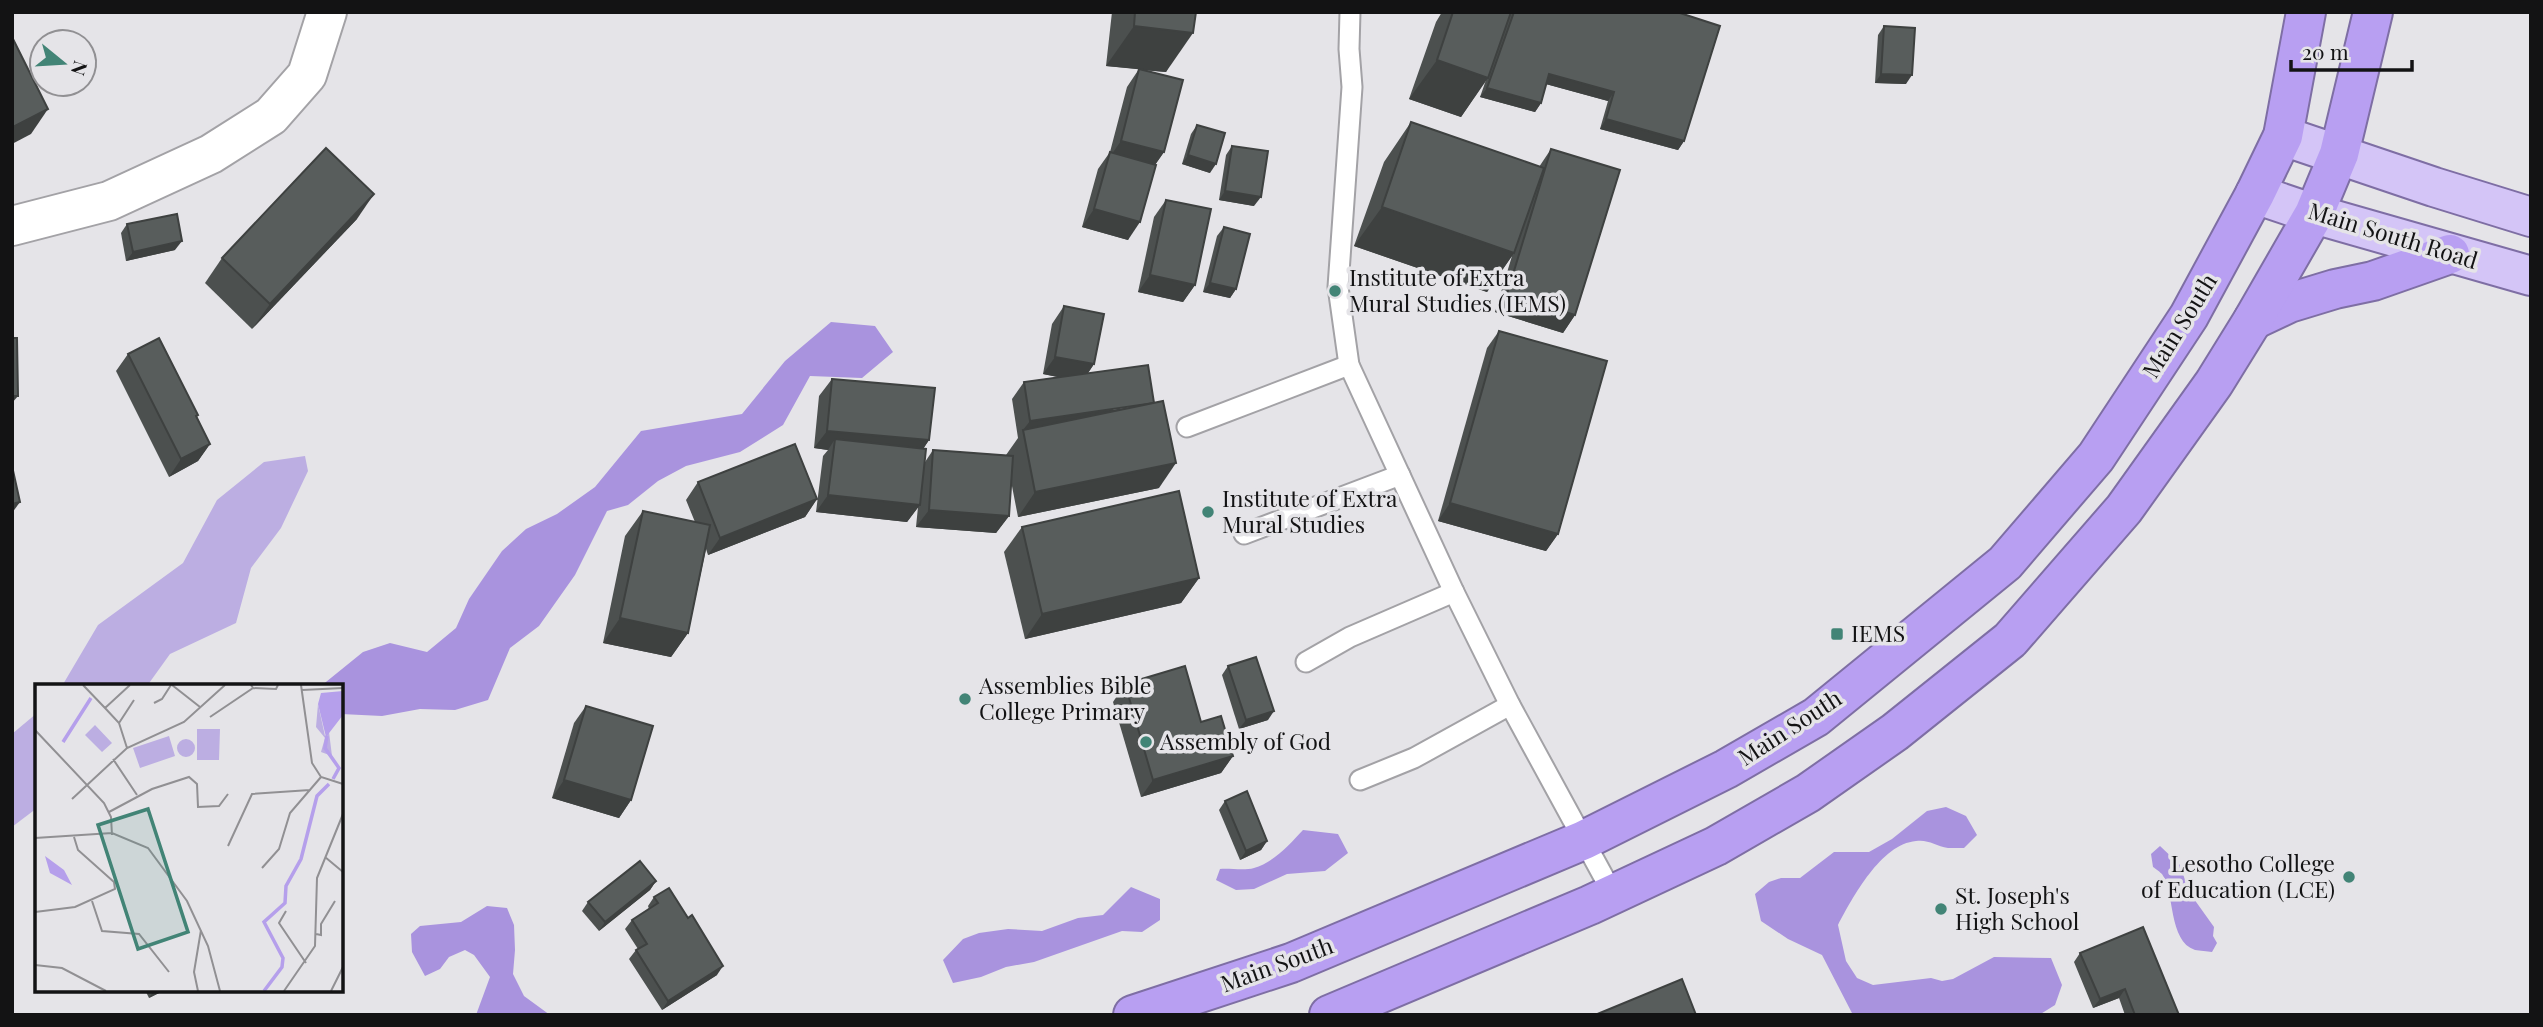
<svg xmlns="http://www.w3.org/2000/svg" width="2543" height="1027" font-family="'Playfair Display',serif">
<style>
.green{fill:#bcaee2}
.forest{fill:#a993de}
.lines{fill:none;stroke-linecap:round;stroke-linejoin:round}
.lane-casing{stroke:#a3a2a6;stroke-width:23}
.street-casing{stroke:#a3a2a6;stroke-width:42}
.primary-casing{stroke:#7e6ea4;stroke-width:42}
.highway-casing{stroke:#7e6ea4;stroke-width:42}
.lane{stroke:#fff;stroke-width:19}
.street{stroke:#fff;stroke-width:38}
.primary{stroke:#d4c5f7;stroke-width:38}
.highway{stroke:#b89ff2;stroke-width:38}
.wall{fill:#4c504f}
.shaded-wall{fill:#3e4140}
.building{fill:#585d5c;stroke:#3e4140;stroke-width:2}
.poi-dot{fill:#428476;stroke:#e5e4e8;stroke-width:2.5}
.labels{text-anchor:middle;stroke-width:7;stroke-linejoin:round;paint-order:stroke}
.street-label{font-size:23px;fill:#131314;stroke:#e5e4e8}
.poi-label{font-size:23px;fill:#131314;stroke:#e5e4e8;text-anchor:start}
.inset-river{fill:none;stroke:#b59feb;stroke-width:3.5}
.inset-road{fill:none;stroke:#919093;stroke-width:2}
.view{fill:#428476;fill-opacity:0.15;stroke:#428476;stroke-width:3.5}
.inset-edge{fill:none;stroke:#131314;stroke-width:3.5}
</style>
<rect width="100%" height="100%" fill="#e5e4e8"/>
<!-- green -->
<g class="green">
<polygon points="305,456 308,471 281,528 251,568 236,623 170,654 147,686 62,686 98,625 183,563 217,500 264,462"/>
<polygon points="37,713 37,808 12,827 12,734"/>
</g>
<!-- forest -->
<g class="forest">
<polygon points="831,322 875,326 893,352 862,378 810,376 783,425 740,452 686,466 658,481 628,505 607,511 575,575 539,626 510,648 488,700 455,710 420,709 382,716 341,714 341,686 321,686 363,652 390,643 427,652 456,628 469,599 502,551 526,529 557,514 595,487 641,431 742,414 785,361"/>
<path d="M1946 807 1966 816 1977 835 1964 848C1959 848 1953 848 1948 848 1936 846 1928 839 1916 841 1881 844 1853 897 1838 925L1846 961 1857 978 1873 985 1931 978 1942 981 1953 979 1994 957 2051 958 2062 985 2055 1005 2039 1015H1853L1822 955 1788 939 1761 921 1755 894 1769 882 1781 878H1800L1834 852H1869L1892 839 1927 811Z"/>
<path d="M1303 830 1338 834 1348 853 1325 871 1287 874 1254 889 1236 890 1216 880 1220 869C1230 868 1244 871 1254 868 1273 863 1290 844 1303 830Z"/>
<path d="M2160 846 2180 865 2189 892 2214 927 2213 936 2217 943 2212 952C2207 951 2200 951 2195 950 2168 941 2175 892 2162 874 2161 873 2155 868 2153 867L2151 854Z"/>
<polygon points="1131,887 1160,899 1160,920 1142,932 1122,931 1034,962 1006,967 981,977 953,983 943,960 963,939 979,933 1008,929 1042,931 1078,918 1103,915"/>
<polygon points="487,906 507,908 514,925 515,950 513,974 524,996 550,1015 476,1015 490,977 474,955 465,950 449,957 440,969 425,976 412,952 411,934 420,926 461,922"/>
</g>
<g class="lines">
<!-- lane casing -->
<g class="lane-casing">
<g id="lane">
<polyline points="1350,12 1349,49 1352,87 1338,287 1349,365 1454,592 1510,705 1613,894"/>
<polyline points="1187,427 1349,365"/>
<polyline points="1244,534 1400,475"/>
<polyline points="1306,662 1350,637 1454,592"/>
<polyline points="1360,780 1414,758 1510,705"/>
</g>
</g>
<!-- street casing -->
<g class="street-casing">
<polyline id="street" points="12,226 109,201 211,154 271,116 307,75 327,12"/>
</g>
<!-- primary casing -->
<g class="primary-casing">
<g id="primary">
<polyline points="2283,136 2434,187 2531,217"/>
<polyline points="2255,194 2314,214 2531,276"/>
</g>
</g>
<!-- highway casing -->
<g class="highway-casing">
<g id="highway">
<polyline points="2253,320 2289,303 2335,289 2373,281 2450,254"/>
<polyline points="1133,1015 1291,963 1584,840 1726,769 1816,717 2005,563 2096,457 2189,316 2255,194 2283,136 2306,12"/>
<polyline points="1329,1015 1590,905 1716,846 1808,793 1895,732 2010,640 2124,509 2214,383 2253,320 2314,214 2339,154 2373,12"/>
</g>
</g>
<!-- lane -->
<use href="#lane" class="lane"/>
<!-- street -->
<use href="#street" class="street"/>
<!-- primary -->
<use href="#primary" class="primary"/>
<!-- highway -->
<use href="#highway" class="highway"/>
</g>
<!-- wall -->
<g class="wall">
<polygon points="1112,12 1196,12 1166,72 1140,70 1164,152 1155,165 1128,240 1082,227 1098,169 1110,152 1127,87 1139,69 1106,66"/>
<polygon points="1442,12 1677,12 1684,141 1678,150 1600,129 1608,101 1546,84 1541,103 1535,112 1480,97 1486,80 1461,117 1409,99 1436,22"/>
<polygon points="1884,26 1906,84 1875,83 1878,35"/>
<polygon points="1411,122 1539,167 1551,149 1575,315 1563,333 1495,312 1512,256 1487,292 1354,246 1384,162"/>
<polygon points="1197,125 1210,173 1182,164 1191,134"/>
<polygon points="1232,146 1254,206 1219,200 1226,155"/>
<polygon points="1166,200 1195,285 1183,302 1138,292 1154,217"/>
<polygon points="357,219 252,329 205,283 222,258"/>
<polygon points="127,224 175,250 126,261 121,233"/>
<polygon points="1224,227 1236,289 1230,298 1203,292 1217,236"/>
<polygon points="1064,306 1094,364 1088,373 1159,488 1018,517 1011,481 1009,516 996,533 916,527 918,507 907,522 816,512 823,456 828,450 814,448 819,396 832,379 929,440 923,449 925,462 933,450 1006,455 1018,438 1012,399 1024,382 1058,377 1043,374 1052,324"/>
<polygon points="1499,331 1558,534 1546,551 1438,521 1487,348"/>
<polygon points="128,354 198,415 197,417 210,444 198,461 169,477 116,371"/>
<polygon points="698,482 817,499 805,517 708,555 706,549 688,633 671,657 603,643 625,536 643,511 695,522 686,500"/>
<polygon points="1022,527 1199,578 1181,603 1025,639 1004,552"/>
<polygon points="1228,666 1268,720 1239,729 1222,675"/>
<polygon points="1125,684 1201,722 1233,756 1221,773 1141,797 1113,702"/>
<polygon points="586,706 631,800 619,818 552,798 574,723"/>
<polygon points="1225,801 1267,841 1261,850 1240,860 1219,810"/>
<polygon points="656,881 650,890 599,931 582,911 588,902"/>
<polygon points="654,897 717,975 662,1010 629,959 636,950 638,949 625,929 632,920 649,909 648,906"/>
<polygon points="2080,953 2179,1015 2125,1015 2119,998 2093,1008 2074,962"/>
<polygon points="145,990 165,990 149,998"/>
</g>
<!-- shaded-wall -->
<g class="shaded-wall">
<polygon points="1134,26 1193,33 1166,72 1106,66"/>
<polygon points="1437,60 1488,78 1461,117 1409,99"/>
<polygon points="1549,74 1614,92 1608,101 1542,83"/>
<polygon points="1881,74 1912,75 1906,84 1875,83"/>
<polygon points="1487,88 1541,103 1535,112 1480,97"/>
<polygon points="48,109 31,134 12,144 13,127"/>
<polygon points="1606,119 1684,141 1678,150 1600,129"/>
<polygon points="1121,141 1164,152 1152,169 1109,158"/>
<polygon points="1188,155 1216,164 1210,173 1182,164"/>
<polygon points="1225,191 1261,197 1254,206 1219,200"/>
<polygon points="374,194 357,219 252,329 270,304"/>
<polygon points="1382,207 1514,253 1487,292 1354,246"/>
<polygon points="1094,209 1140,222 1128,240 1082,227"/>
<polygon points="182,241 175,250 126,261 133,252"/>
<polygon points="1150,275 1195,285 1183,302 1138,292"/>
<polygon points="1210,283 1236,289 1230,298 1203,292"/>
<polygon points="1507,294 1575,315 1563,333 1495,312"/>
<polygon points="1055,357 1094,364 1082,382 1043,374"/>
<polygon points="12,396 18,396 12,403"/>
<polygon points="1154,404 1023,430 1030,421"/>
<polygon points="827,431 929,440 917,458 835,439 828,450 814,448"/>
<polygon points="210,444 198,461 169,477 181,459"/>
<polygon points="1176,463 1159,488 1018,517 1035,492"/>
<polygon points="828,495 920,505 907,522 816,512"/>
<polygon points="817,499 805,517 708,555 720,538"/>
<polygon points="20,502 12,513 12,504"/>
<polygon points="1450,503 1558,534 1546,551 1438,521"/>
<polygon points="929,510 1009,516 996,533 916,527"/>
<polygon points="1199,578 1181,603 1025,639 1042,614"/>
<polygon points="620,618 688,633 671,657 603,643"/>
<polygon points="1274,711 1268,720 1239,729 1246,720"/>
<polygon points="1233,756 1221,773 1141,797 1153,780"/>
<polygon points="564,780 631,800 619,818 552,798"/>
<polygon points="1267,841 1261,850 1240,860 1246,851"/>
<polygon points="656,881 650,890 599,931 605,922"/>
<polygon points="723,966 717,975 662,1010 668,1001"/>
<polygon points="2125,989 2119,998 2093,1008 2100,999"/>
<polygon points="154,990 165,990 149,998"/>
</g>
<!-- building -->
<g class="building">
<polygon points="1135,12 1196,12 1193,33 1134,26"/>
<polygon points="1453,12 1511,12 1488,78 1437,60"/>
<polygon points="1514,12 1677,12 1720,26 1684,141 1606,119 1614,92 1549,74 1541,103 1487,88"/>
<polygon points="1884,26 1915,28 1912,75 1881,74"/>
<polygon points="12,37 48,109 13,127 12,126"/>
<polygon points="1139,69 1183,80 1164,152 1121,141"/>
<polygon points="1411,122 1544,168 1514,253 1382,207"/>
<polygon points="1197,125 1225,133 1216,164 1188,155"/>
<polygon points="1232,146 1268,151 1261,197 1225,191"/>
<polygon points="326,148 374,194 270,304 222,258"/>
<polygon points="1551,149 1620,170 1575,315 1507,294"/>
<polygon points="1110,152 1156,165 1140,222 1094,209"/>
<polygon points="1166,200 1211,209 1195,285 1150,275"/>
<polygon points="177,214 182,241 133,252 127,224"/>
<polygon points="1224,227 1250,234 1236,289 1210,283"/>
<polygon points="1064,306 1104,314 1094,364 1055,357"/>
<polygon points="1499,331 1607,361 1558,534 1450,503"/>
<polygon points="12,338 17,338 18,396 12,396"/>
<polygon points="159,338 198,415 196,416 210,444 181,459 128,354"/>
<polygon points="1148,365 1154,403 1030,421 1024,382"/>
<polygon points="832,379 935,388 929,440 827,431"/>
<polygon points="1163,401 1176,463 1035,492 1023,430"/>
<polygon points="835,439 926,449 920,505 828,495"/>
<polygon points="795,444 817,499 720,538 698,482"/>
<polygon points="933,450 1013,456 1009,516 929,510"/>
<polygon points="12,466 20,502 12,504"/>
<polygon points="1179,491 1199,578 1042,614 1022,527"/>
<polygon points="643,511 710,525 688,633 620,618"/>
<polygon points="1256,657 1274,711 1246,720 1228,666"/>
<polygon points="1185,666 1201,722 1221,716 1233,756 1153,780 1125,684"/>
<polygon points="586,706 653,726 631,800 564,780"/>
<polygon points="1247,791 1267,841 1246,851 1225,801"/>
<polygon points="640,861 656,881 605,922 588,902"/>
<polygon points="669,888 688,918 692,915 723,966 668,1001 636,950 647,944 632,920 658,903 654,897"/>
<polygon points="2143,927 2179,1015 2135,1015 2125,989 2100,999 2080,953"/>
<polygon points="1682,979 1696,1015 1595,1015"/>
</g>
<!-- markers -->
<g class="poi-dot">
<circle cx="1335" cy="291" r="7"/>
<circle cx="1208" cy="512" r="7"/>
<rect x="1830" y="627" width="14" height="14" rx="3.5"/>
<circle cx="965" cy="699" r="7"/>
<circle cx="1146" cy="742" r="7"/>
<circle cx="2349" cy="877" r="7"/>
<circle cx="1941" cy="909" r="7"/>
</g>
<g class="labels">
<!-- street labels -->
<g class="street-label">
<text transform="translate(2393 236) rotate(17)" y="8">Main South Road</text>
<text transform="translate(2180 326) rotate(-58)" y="8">Main South</text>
<text transform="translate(1790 728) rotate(-33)" y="8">Main South</text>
<text transform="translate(1277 965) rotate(-20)" y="8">Main South</text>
</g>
<!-- poi labels -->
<g class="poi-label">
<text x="1349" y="286">Institute of Extra<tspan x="1349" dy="26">Mural Studies (IEMS)</tspan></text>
<text x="1222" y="507">Institute of Extra<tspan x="1222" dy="26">Mural Studies</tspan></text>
<text x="1851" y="642">IEMS</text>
<text x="979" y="694">Assemblies Bible<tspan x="979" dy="26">College Primary</tspan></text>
<text x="1160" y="750">Assembly of God</text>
<text x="2335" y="872" text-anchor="end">Lesotho College<tspan x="2335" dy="26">of Education (LCE)</tspan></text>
<text x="1955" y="904">St. Joseph's<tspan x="1955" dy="26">High School</tspan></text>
</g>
</g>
<!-- overview -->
<g transform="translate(35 684)">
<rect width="308" height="308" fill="#e5e4e8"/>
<path d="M283 20 290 52 294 48 297 72 286 68 290 54 281 43ZM60 41 77 59 67 68 50 51ZM162 45H185L184 76H162ZM134 52 140 72 105 84 98 64ZM142 64a9 9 0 1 1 18 0a9 9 0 1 1-18 0Z" fill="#bcaee2"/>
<path d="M308 7V31L291 53 283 20 286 9ZM10 172 29 186 37 201 15 189Z" fill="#b59feb"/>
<path class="inset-river" d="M292 52 290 64 304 84 298 95M28 58 56 14M229 307 247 283 248 274 229 238 250 219 251 202 266 175 282 112 294 100"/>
<path class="inset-road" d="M48 1 70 24M137 1 165 23M266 1 277 79 286 93 308 100M218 4 241 5 243 1M267 6 308 4M119 19 127 15 136 1M175 33 218 4 216 1M84 39 99 16M0 46 69 119 76 133 77 151M92 64 84 39 70 24 95 1M78 75 102 111M37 115 92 64 149 38 190 1M74 128 117 105 154 93 162 100 163 123 184 122 193 110M0 154 77 149 113 164 152 217 173 262 185 307M193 162 217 110 275 106M290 173 308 188M227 184 244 165 255 129 286 93M57 217 67 247 104 250 134 288M251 227 244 239 271 279M0 228 40 223 80 205 79 198 43 166 39 153M281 250 286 251V240L300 217M0 281 27 284 71 307M163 307 159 288 166 246M249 307 280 262 282 194 308 130M296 307 308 283"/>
<path class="view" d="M113 125 153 248 103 265 63 141Z"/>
<rect width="308" height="308" class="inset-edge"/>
</g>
<!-- border -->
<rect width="2543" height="1027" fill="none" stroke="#131314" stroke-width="28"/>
<!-- north arrow -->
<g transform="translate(63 63) rotate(108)"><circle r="33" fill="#e5e4e8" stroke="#919093" stroke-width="2"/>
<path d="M0-5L12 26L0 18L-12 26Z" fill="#428476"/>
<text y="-10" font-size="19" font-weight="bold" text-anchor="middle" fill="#131314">N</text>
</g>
<!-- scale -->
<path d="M2291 60v10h121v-10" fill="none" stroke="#131314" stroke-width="3.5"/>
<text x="2302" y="60" font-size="21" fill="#131314" stroke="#e5e4e8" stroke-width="5" paint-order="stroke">20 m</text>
</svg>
